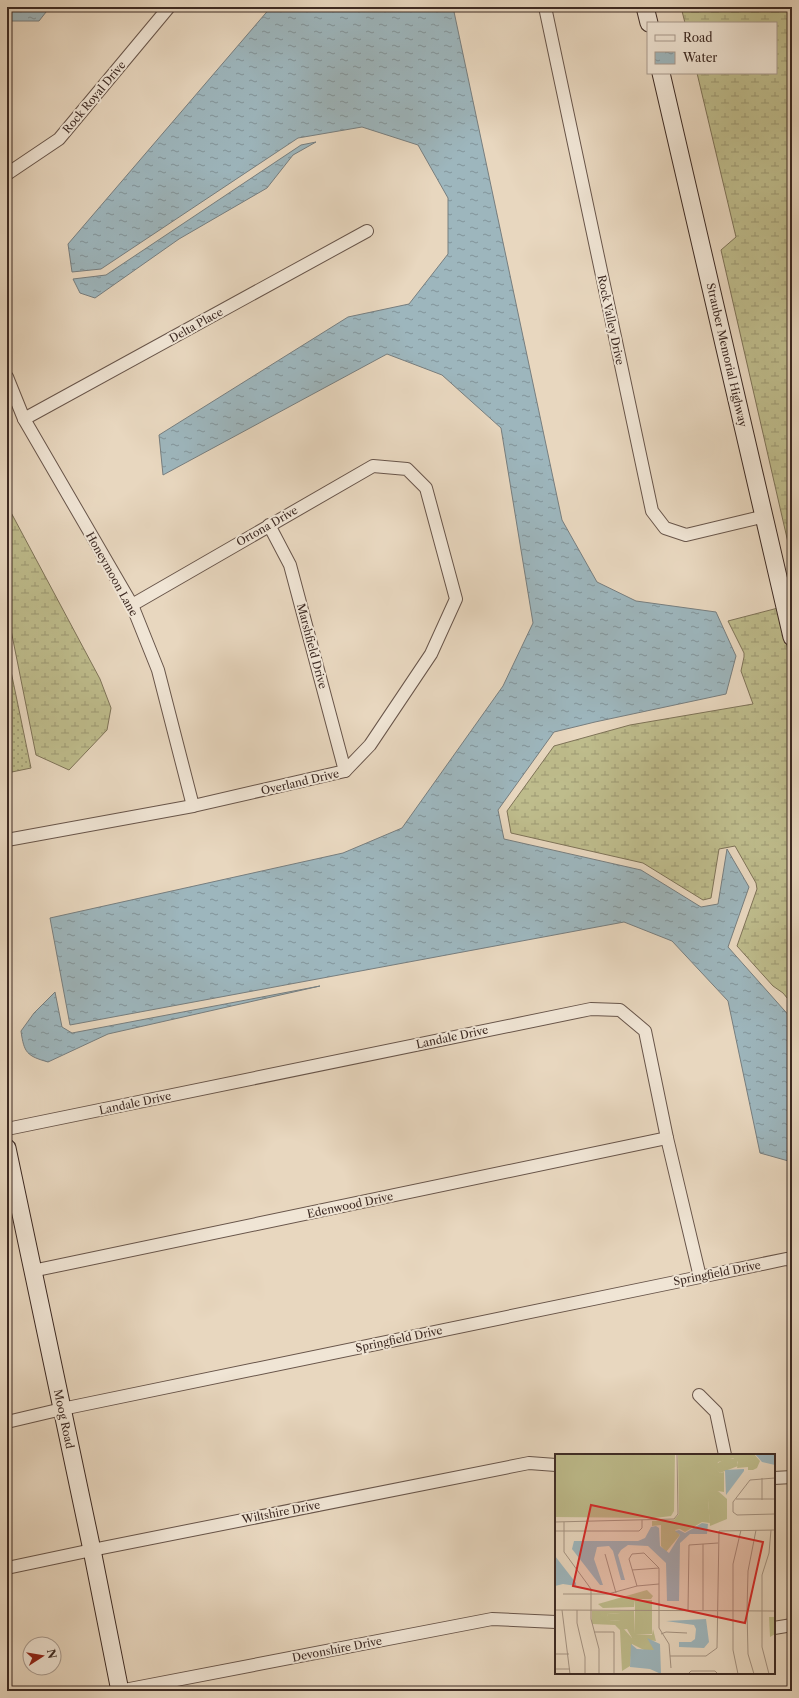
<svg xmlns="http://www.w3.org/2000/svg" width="799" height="1698" font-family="'Libre Caslon Text',serif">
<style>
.wetland{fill:url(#wetland-marsh);stroke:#7e7358}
.park{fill:url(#park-dots);stroke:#7e7358}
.water{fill:url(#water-ripples);stroke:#777e7f}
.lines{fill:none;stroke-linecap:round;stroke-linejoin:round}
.street-casing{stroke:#68554a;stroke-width:14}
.secondary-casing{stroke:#3d2a23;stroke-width:19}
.street{stroke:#f0e5d5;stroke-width:12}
.secondary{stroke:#f0e5d5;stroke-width:17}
.labels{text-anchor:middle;stroke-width:4;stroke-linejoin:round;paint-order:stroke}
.street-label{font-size:11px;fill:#3d2a23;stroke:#f0e5d5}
.inset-road{fill:none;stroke:#a49281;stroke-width:1}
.view{fill:#d62828;fill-opacity:0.15;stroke:#d62828;stroke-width:2}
.inset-edge{fill:none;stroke:#3d2a23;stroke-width:2}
</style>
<defs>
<pattern id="wetland-marsh" width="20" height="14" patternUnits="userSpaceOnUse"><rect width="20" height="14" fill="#bebc8c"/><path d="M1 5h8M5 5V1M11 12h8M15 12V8" fill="none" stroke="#9c9972"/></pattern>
<pattern id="park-dots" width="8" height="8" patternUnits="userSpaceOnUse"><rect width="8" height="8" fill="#bebc8c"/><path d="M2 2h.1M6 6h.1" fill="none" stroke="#9c9972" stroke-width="1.8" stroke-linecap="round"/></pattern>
<pattern id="water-ripples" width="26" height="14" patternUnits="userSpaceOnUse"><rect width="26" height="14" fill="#9db6bd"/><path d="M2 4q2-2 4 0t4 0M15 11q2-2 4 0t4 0" fill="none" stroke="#819499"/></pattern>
</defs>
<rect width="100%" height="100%" fill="#e8d7bf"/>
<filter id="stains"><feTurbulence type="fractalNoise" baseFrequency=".005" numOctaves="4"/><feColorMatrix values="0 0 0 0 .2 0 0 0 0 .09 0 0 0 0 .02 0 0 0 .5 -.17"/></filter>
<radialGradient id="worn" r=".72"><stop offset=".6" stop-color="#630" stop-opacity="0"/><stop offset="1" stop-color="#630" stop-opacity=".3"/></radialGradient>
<!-- wetland -->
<g class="wetland">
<polygon points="681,7 792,7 792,560 721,250 736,237 697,73 776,73 776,23 685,23"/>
<polygon points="7,505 100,679 111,708 107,730 69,770 36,755 7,610"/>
<polygon points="778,608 792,668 792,1004 783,993 773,986 737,946 757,889 756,883 735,846 719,849 711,898 703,900 643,863 511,833 507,811 554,746 630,725 753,704 741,671 744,657 744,653 728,621"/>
</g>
<!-- park -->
<polygon class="park" points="7,652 31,768 7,773"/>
<!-- water -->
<g class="water">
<polygon points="7,7 50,7 39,21 7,21"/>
<polygon points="271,7 453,7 562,520 597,582 636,601 716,612 736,656 726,694 595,722 554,732 498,810 504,839 641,870 701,907 718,904 727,849 749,887 728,947 792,1019 792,1162 760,1153 728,1001 672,941 624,922 70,1025 50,918 343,853 402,828 503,686 533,623 501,428 442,375 387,354 163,475 159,435 348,317 409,304 448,254 448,198 418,145 362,127 298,138 101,269 72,272 68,244"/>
<polygon points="316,142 293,155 267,188 179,239 95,298 80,293 73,279 106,275 301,145"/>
<path d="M320 986 108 1034 48 1062C27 1056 24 1053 21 1031L34 1013 55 992 62 1027 72 1033Z"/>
</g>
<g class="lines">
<!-- street casing -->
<g class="street-casing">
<g id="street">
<polyline points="545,7 652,511 665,528 686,535 765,516"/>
<polyline points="7,174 59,139 169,7"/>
<polyline points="7,377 24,419 132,605 158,670 193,806"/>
<polyline points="24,419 367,231"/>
<polyline points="269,525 290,565 345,771"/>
<polyline points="7,840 193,806 345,771 370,745 431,654 456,599 426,488 407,469 373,466 132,605"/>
<polyline points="7,1129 591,1009 620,1010 645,1031 667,1138 700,1277"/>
<polyline points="32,1271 667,1138"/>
<polyline points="699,1395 716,1412 725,1455"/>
<polyline points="7,1422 62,1409 700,1277 786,1259 792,1260"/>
<polyline points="774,1478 792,1477"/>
<polyline points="7,1568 92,1550 529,1463 556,1465"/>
<polyline points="774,1628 792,1625"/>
<polyline points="119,1691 492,1619 556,1622"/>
</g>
</g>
<!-- secondary casing -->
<g class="secondary-casing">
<g id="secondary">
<polyline points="645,7 649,23"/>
<polyline points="661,73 792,637"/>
<polyline points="7,1148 92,1550 120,1691"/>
</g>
</g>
<!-- street -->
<use href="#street" class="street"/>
<!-- secondary -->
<use href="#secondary" class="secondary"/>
</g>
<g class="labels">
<!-- street labels -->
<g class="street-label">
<text transform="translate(94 97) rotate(-50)" y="4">Rock Royal Drive</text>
<text transform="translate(611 320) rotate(78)" y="4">Rock Valley Drive</text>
<text transform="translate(196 325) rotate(-29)" y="4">Delta Place</text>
<text transform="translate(727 355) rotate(77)" y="4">Strauber Memorial Highway</text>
<text transform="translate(267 526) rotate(-30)" y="4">Ortona Drive</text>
<text transform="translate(112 574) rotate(61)" y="4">Honeymoon Lane</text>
<text transform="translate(312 646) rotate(75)" y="4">Marshfield Drive</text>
<text transform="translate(300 782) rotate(-13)" y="4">Overland Drive</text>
<text transform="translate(452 1037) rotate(-12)" y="4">Landale Drive</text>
<text transform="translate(135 1103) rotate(-12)" y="4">Landale Drive</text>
<text transform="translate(350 1205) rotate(-12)" y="4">Edenwood Drive</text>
<text transform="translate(717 1273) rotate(-11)" y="4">Springfield Drive</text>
<text transform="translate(399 1339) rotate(-12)" y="4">Springfield Drive</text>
<text transform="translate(64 1419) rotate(78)" y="4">Moog Road</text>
<text transform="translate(281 1512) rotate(-11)" y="4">Wiltshire Drive</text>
<text transform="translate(337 1649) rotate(-11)" y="4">Devonshire Drive</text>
</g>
</g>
<!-- overview -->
<g transform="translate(555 1454)">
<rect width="220" height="220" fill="#e8d7bf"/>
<path d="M172 4 182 5 183 12 165 19 160 15 161 10ZM163 37 172 45V65L155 72 153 46Z" fill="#bebc8c"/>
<path d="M0 0H120L119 57 116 62 100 64 0 63ZM123 0H199L205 7 202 14 198 16H193V13L182 14 183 8 178 4 163 8 161 15 165 19 169 18V38L163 37 160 44 153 46 155 69 147 68 130 78 125 75 120 76 125 81 111 98 106 92V71L97 72V67L119 66 124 60ZM92 136 98 142 96 145H80L79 153 48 154 43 150ZM66 159 67 166 54 167 52 160ZM68 174 77 184H92L99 193V196H89L77 190 75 212 67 217 65 176Z" fill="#bebc8c"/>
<path d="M80 146H97V180H80ZM37 157H79L80 180 97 181 98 175 101 187 77 184 72 175 65 176 60 171 37 170ZM65 159 66 166 55 167 52 160ZM214 163H220V180L215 183Z" fill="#bebc8c" fill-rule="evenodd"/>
<path d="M200 0H220V11L207 8ZM189 15V17L171 41 170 16ZM147 69 153 70 152 80H135L125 89 124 147H112L111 109 93 92 73 91 66 96 63 101 70 126H66L58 97 54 92 42 93 39 105 48 131H45L17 95 19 87H83L90 84 96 73 101 72 104 74 105 92 114 99 125 81 120 77 124 76 130 79ZM0 102 21 129V132L8 130 0 132ZM151 165 154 188 149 194 124 193V188H136L140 185 141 175 139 171 111 167ZM92 184 105 190 106 220 95 215 75 213 76 190 82 195 99 196Z" fill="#9db6bd"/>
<path class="inset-road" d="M207 24V46M220 24 195 26 178 48V58L182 61 220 60M181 45H220M0 68 119 65 123 60 122 0M9 68V98L36 135V165L44 195V220M0 77H84L87 74V66M50 100 61 139M77 116 104 114M82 132 74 105 77 100 89 99 104 114V174L114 190 116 214M8 140H53L82 132 104 130M0 156 220 157M7 156 15 220M22 156V169L30 203V220M133 156 134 91 163 89M148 156V90M39 178H59V220M106 180 111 178 132 179M0 200H14M115 202H151L162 194 164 77 220 76M0 215H15M133 220 136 217H160L163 220M183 220 178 196V110L186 76M199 220 193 200 192 157 193 117 201 76M214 220 207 193V121L214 99 216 76"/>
<path class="view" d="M36 51 208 88 190 169 18 132Z"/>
<rect width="220" height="220" class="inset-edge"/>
</g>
<!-- margin -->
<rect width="799" height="1698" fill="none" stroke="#e8d7bf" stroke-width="24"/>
<rect x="8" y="8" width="783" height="1682" fill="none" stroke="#3d2a23" stroke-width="2"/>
<rect x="12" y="12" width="775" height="1674" fill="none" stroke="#3d2a23"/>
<!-- legend -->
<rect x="647" y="22" width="130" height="52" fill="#f0e5d5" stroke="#a89a8e"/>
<rect x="655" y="35" width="20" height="6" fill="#f0e5d5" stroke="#a89a8e"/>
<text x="683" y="42" font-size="12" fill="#3d2a23">Road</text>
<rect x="655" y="52" width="20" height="12" fill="url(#water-ripples)" stroke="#a89a8e"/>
<text x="683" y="62" font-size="12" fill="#3d2a23">Water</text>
<!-- north arrow -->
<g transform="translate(42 1656) rotate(78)"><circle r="19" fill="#f0e5d5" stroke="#a89a8e"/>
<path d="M0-3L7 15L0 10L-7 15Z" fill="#8f2418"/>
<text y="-6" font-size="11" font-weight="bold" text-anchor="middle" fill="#3d2a23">N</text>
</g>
<rect width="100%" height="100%" filter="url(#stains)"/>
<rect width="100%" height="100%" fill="url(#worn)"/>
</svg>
